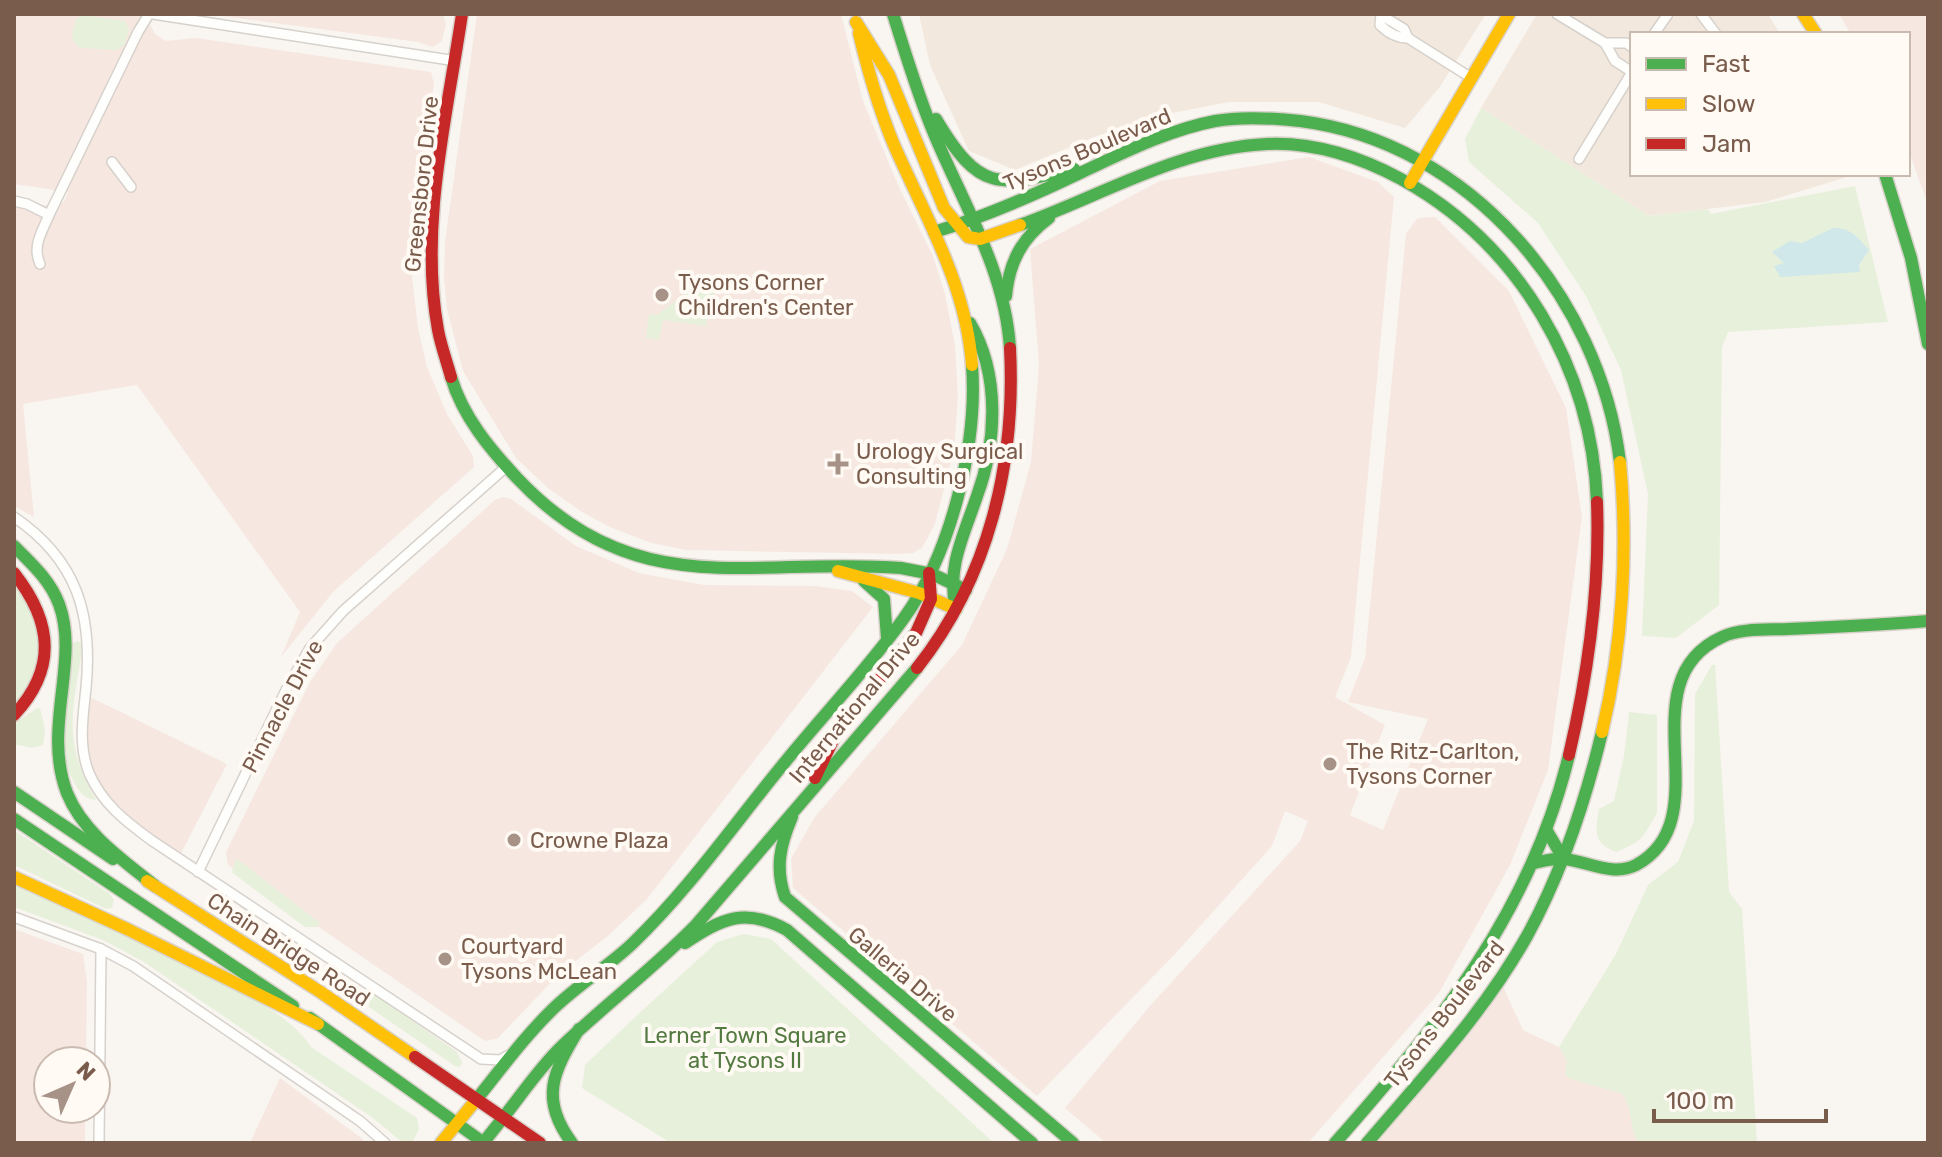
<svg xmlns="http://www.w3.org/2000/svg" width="1942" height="1157" font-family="Rubik,sans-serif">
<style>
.residential{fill:#f2e8de}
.commercial{fill:#f6e8e1}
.green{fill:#e7f0db}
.water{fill:#d0e8ea}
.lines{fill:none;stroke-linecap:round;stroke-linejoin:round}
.street-casing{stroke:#d7d1cb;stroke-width:12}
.fast-casing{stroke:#d9d2cb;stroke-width:15}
.slow-casing{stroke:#d9d2cb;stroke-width:15}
.jam-casing{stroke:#d9d2cb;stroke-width:15}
.street{stroke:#fefefd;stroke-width:9}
.fast{stroke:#4caf50;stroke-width:12}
.slow{stroke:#ffc107;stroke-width:12}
.jam{stroke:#c62828;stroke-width:12}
.poi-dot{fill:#a69286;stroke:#fffaf3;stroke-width:3}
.labels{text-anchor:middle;stroke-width:8;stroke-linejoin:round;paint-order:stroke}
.street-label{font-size:22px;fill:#7a5c4d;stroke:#fffaf3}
.poi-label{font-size:22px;fill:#7a5c4d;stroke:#fffaf3;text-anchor:start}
.park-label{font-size:22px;fill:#537a41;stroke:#fffaf3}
</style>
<rect width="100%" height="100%" fill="#f9f5f0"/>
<!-- residential -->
<g class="residential">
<polygon points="919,14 1486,14 1439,88 1405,128 1319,102 1229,102 1161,115 1094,137 1015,170 969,151 930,65"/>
<polygon points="1537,14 1768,14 1780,34 1632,34 1632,174 1857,174 1765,202 1649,216 1481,108"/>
</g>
<!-- commercial -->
<g class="commercial">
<polygon points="14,14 149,14 150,24 155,34 166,41 196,38 431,72 434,84 415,226 412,277 418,328 427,367 447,414 473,456 474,467 333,592 281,657 300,612 137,385 23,404 34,517 14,506 14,206 55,205 64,202 68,192 14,184"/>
<polygon points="207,14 443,14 446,24 442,41 433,47 418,42"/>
<polygon points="477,14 841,14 863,101 898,185 933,256 945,294 955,345 958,397 954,450 935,524 922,548 913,553 900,554 686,550 651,543 610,527 582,512 549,489 516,458 463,371 447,309 444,279 445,241"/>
<polygon points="1839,14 1928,14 1928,205 1908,148 1908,34 1851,34"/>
<polygon points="1309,157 1378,182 1394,197 1351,657 1335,697 1385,725 1350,815 1383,830 1428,719 1348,702 1365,658 1406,233 1418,218 1435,217 1509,291 1566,408 1582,517 1548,770 1510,865 1439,993 1308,1143 1106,1143 1065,1108 1149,1007 1300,841 1308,821 1285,811 1272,846 1175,954 1037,1096 793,888 791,859 814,818 962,645 1007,549 1031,462 1039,365 1030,249 1160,181"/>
<polygon points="503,497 511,499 576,546 639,573 704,585 815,586 852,591 873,607 647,899 609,935 559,974 498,1038 485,1041 228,865 226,852 310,682 337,643 495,500"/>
<polygon points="88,696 227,764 178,859 120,818 85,762"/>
<polygon points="14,929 83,954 87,982 86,1061 48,1061 48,1109 85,1109 85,1143 14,1143"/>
<polygon points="1500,980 1523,1030 1640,1086 1657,1143 1365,1143"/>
<polygon points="280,1078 360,1137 366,1143 250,1143"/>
</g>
<!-- green -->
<g class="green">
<path d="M83 15 125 21 129 29 125 44 117 50 80 48C68 37 73 31 76 19Z"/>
<polygon points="1481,108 1649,216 1708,209 1711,214 1855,186 1888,322 1728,332 1722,347 1719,605 1676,638 1642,636 1648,494 1621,370 1586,296 1538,223 1469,162 1465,139"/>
<polygon points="691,277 699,283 711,280 720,290 709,298 706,326 663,320 659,340 646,338 649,314 657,315 684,294 686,281"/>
<polygon points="14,578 41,632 34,681 14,706"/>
<path d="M78 641 83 645C73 710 61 739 96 800 86 799 81 794 76 786 50 743 70 689 73 643Z"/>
<path d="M1712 665H1715L1729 892 1742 909 1757 1143H1639C1628 1128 1634 1108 1621 1093L1571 1079 1565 1074 1567 1061 1559 1047 1616 954 1648 885 1678 862 1694 821 1695 694Z"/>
<polygon points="37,708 40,708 45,730 43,745 32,748 14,744 14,724"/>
<path d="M1629 712 1657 715V813L1644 835 1637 842 1617 852C1593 844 1595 830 1599 809L1614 801 1624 756Z"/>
<polygon points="14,830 110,894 114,900 112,908 106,909 14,865"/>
<polygon points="236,858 320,923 317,927 305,927 242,880 232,872"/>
<path d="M14 883C77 912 140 941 201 973 239 992 287 1011 311 1047L417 1118 419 1129 413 1141 403 1143 373 1118 144 962 103 940 14 907Z"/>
<polygon points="744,934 771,939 994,1143 671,1143 582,1088 585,1065 633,1019 717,942"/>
<polygon points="374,994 457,1052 462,1062 460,1067 455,1066 369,1007 368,998"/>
</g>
<!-- water -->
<path class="water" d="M1833 228C1852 228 1857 237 1869 250L1859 265 1860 272 1780 277 1774 266 1784 263 1772 252 1790 241 1802 243Z"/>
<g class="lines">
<!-- street casing -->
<g class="street-casing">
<g id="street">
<polyline points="153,14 456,61"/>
<path d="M1381 14 1380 25C1388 33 1397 38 1408 38L1470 77"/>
<polyline points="1557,14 1605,43 1615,61 1632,72"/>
<polyline points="1701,14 1716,34"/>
<polyline points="1381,15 1404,29 1408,38"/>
<polyline points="1654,34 1668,14"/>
<polyline points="1605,43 1626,43 1632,47"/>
<polyline points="1579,159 1632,72"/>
<polyline points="112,162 131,187"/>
<polyline points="14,201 27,204 49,215 138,32 149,14"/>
<path d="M40 264C32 246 42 232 49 215"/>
<path d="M14 517C77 560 93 614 86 688 83 717 78 745 89 773 102 803 125 821 151 840L481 1059 500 1060 509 1055"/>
<polyline points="198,872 286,690 310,648 343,611 505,468"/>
<polyline points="14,917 101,949 133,966 360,1121 385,1143"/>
<polyline points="99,1143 101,949"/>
</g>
</g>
<!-- fast casing -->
<g class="fast-casing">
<g id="fast">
<path d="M893 14C906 55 918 96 935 136 964 205 1005 271 1010 348"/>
<path d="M936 119C979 191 997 188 1074 169"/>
<polyline points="1885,174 1911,258 1928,344"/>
<path d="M1020 225C1101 196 1179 148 1267 144 1314 142 1360 157 1401 179 1519 244 1592 368 1597 502"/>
<path d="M934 232C985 217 1032 196 1080 173 1123 153 1168 130 1215 121 1243 116 1272 118 1300 121 1469 142 1600 297 1620 462"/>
<path d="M1006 296C1009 262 1022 238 1049 218"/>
<path d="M451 377C463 417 490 449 517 478 638 606 752 556 901 568L932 574 966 590"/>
<path d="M14 546C32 564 50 580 59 604 80 661 42 728 67 793 83 833 123 860 155 886"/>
<polyline points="864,581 884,599 887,638"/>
<path d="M956 609C946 568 964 535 977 496 997 442 1000 374 970 323"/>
<polyline points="14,792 113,859"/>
<path d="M792 817C780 845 775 868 785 897L1073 1143"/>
<polyline points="14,819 293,1006"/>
<polyline points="1547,831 1563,858"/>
<path d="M1534 863C1544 861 1554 858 1564 859 1587 861 1613 877 1636 865 1723 818 1624 682 1722 637 1741 628 1767 630 1788 629 1835 627 1881 625 1928 621"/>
<path d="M685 943C723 918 745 907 787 930L1032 1143"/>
<polyline points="310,1018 484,1143"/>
<path d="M476 1100C501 1069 525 1036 554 1008 579 984 609 966 633 943 689 889 732 827 781 767 821 717 867 670 904 618 951 553 978 444 972 365"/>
<path d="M503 1118C522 1094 540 1067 562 1046 606 1004 654 968 696 925L917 668"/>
<polyline points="483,1143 503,1118"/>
<path d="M572 1143C539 1099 553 1072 579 1029"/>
<path d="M1335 1143C1439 1025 1531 912 1569 755"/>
<path d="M1367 1143C1423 1077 1484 1013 1527 936 1562 872 1585 803 1602 732"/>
</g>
</g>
<!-- slow casing -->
<g class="slow-casing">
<g id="slow">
<polyline points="1803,14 1816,34"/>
<polyline points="856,22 889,75 944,208 968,237 980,239 1020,225"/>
<path d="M859 33C868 71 879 109 894 145 926 218 966 284 972 365"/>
<polyline points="1410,183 1509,14"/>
<polyline points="838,571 919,593 956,609"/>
<path d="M1602 732C1623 645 1628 550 1620 462"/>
<polyline points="14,877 127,929 318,1024"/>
<polyline points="147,881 322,993 415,1057"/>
<polyline points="441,1143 476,1100"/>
</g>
</g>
<!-- jam casing -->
<g class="jam-casing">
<g id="jam">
<path d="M451 377C447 362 441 346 438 330 419 226 447 116 462 14"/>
<path d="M14 573C52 621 58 668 14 715"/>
<path d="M917 668C989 577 1016 463 1010 348"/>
<path d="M1569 755C1588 674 1600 586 1597 502"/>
<polyline points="815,778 836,734 916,633 931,599 929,573"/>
<polyline points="415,1057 540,1143"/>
</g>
</g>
<!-- street -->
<use href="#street" class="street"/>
<!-- fast -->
<use href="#fast" class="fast"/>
<!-- slow -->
<use href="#slow" class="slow"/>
<!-- jam -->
<use href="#jam" class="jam"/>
</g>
<!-- markers -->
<g class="poi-dot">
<circle cx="662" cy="295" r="8"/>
<path d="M834 452h8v8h8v8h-8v8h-8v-8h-8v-8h8z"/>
<circle cx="1330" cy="764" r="8"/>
<circle cx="514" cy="840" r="8"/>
<circle cx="445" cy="959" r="8"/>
</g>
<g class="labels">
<!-- street labels -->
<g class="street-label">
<text transform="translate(1087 149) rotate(-23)" y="8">Tysons Boulevard</text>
<text transform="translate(421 184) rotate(-84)" y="8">Greensboro Drive</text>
<text transform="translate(282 706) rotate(-62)" y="8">Pinnacle Drive</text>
<text transform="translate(854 707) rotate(-50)" y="8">International Drive</text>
<text transform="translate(289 949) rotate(33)" y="8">Chain Bridge Road</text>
<text transform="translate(903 974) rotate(40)" y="8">Galleria Drive</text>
<text transform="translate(1444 1014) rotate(-52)" y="8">Tysons Boulevard</text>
</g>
<!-- poi labels -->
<g class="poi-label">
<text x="678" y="290">Tysons Corner<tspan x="678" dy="25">Children's Center</tspan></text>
<text x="856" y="459">Urology Surgical<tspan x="856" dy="25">Consulting</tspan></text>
<text x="1346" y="759">The Ritz-Carlton,<tspan x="1346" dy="25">Tysons Corner</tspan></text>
<text x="530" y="848">Crowne Plaza</text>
<text x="461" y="954">Courtyard<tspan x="461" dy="25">Tysons McLean</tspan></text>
</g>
<!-- park labels -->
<g class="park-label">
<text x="745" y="1043">Lerner Town Square<tspan x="745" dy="25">at Tysons II</tspan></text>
</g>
</g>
<!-- border -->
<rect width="1942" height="1157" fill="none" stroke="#7a5c4d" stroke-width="32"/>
<!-- legend -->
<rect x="1630" y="32" width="280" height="144" fill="#fffaf3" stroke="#cabbb1" stroke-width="2"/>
<rect x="1646" y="58" width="40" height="12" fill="#4caf50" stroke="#cabbb1" stroke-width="2"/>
<text x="1702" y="72" font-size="24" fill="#7a5c4d">Fast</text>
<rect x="1646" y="98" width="40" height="12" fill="#ffc107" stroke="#cabbb1" stroke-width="2"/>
<text x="1702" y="112" font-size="24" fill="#7a5c4d">Slow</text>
<rect x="1646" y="138" width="40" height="12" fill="#c62828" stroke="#cabbb1" stroke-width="2"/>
<text x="1702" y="152" font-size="24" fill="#7a5c4d">Jam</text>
<!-- north arrow -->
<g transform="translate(72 1085) rotate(45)"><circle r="38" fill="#fffaf3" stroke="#cabbb1" stroke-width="2"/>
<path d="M0-6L14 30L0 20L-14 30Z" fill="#a69286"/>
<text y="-12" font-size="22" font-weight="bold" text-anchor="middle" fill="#7a5c4d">N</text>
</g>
<!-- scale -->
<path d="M1654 1109v12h172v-12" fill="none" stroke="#7a5c4d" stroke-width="4"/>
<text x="1666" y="1109" font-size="24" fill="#7a5c4d" stroke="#fffaf3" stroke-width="6" paint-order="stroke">100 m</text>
</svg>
